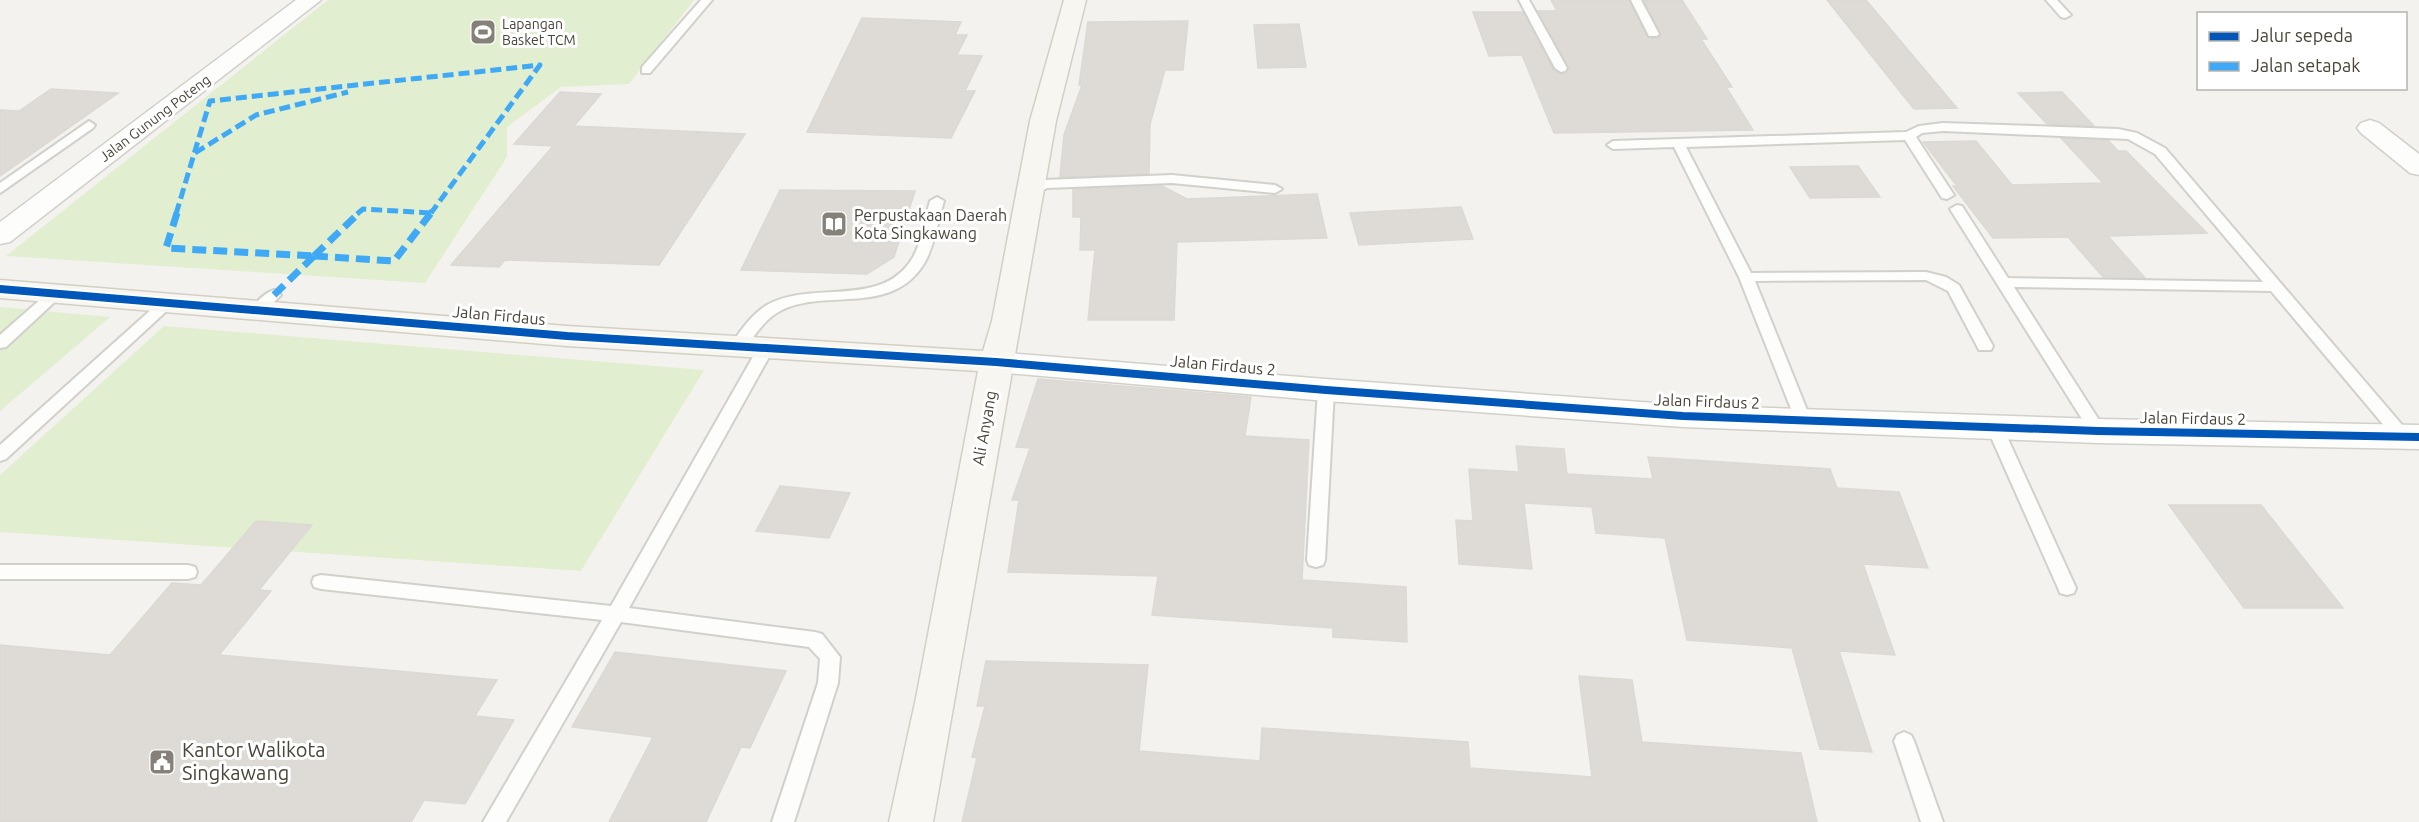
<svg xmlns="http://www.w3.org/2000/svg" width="2419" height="822" font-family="Ubuntu,sans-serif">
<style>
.green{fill:#e1eecf}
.building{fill:#dedbd6;stroke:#dcd9d4;stroke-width:1.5}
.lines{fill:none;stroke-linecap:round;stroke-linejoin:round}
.lane-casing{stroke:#d2d0cb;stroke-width:4}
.street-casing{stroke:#d2d0cb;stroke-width:3}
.secondary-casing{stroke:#d3cfc5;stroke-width:3}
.lane{fill:#fdfdfc;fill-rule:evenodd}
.street{fill:#fdfdfc;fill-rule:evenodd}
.secondary{fill:#f7f6f1;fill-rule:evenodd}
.quiet-far1{stroke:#3fa9f5;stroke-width:5;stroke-dasharray:11 5;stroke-linecap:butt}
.quiet{stroke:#3fa9f5;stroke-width:7;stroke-dasharray:14 7;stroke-linecap:butt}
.cycleway-casing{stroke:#fff;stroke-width:12}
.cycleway{stroke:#0057b8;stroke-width:8}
.labels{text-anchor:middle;stroke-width:6;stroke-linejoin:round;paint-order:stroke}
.far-poi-label{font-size:14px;fill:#4b4439;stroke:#fff;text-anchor:start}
.far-street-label{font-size:14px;fill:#4b4439;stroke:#fff}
.poi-label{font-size:16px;fill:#4b4439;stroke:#fff;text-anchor:start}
.street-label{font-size:16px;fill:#4b4439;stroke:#fff}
.near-poi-label{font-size:20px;fill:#4b4439;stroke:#fff;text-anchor:start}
</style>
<rect width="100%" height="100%" fill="#f4f2ee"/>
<!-- green -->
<g class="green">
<polygon points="328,0 694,0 629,84 561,87 507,127 507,157 425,283 6,256"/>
<polygon points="0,307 110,317 0,411"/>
<polygon points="164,326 704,370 581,571 0,532 0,475"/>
</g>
<!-- building -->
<g class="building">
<polygon points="1551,0 1629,0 1649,38 1657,38 1661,34 1644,0 1682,0 1707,39 1701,39 1732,87 1726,87 1753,130 1554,133 1522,55 1489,56 1473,12 1523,12 1553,69 1562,74 1567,72 1569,67 1538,11 1557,11"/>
<polygon points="1827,0 1866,0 1957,108 1914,109"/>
<polygon points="862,18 961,22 955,35 967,35 957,55 982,56 965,91 975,91 951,138 807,132"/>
<polygon points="1188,21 1183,70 1165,70 1150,124 1149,174 1060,177 1064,135 1082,85 1079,85 1088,22"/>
<polygon points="1299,24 1306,67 1258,68 1254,25"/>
<polygon points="51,89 118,93 0,176 0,110 19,111"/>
<polygon points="560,92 601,94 574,126 745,134 659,265 505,260 499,267 451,265 553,146 514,144"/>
<polygon points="2062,92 2094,126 2047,124 2018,93"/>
<polygon points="2061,138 2108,140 2118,151 2126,151 2207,233 2108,236 2145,278 2103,277 2068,237 1993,238 1953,186 1957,186 1923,142 1976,141 2012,185 2103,183"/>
<polygon points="1858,166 1880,197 1810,198 1790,167"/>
<polygon points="1162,186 1187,199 1317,194 1327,238 1177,242 1174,320 1088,320 1095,250 1080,250 1081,217 1073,217 1073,189"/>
<polygon points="780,190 915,191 894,257 867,274 741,270"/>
<polygon points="1461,207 1473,239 1359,245 1350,213"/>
<polygon points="1038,379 1251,397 1245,436 1309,440 1302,580 1406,587 1407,642 1333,637 1333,628 1152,615 1158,576 1008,572 1019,500 1012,500 1030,448 1016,447"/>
<polygon points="1516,446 1564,449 1567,474 1653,479 1648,457 1830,469 1837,488 1899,492 1928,568 1863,564 1895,655 1839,651 1872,752 1820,749 1792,648 1687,640 1665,538 1596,533 1592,507 1524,503 1532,569 1459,564 1456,520 1473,521 1469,469 1519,472"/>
<polygon points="780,486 850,493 829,538 756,531"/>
<polygon points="2169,505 2261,505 2343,608 2244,608"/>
<polygon points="256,521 312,525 259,590 271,591 219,655 497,680 475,716 514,720 465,804 424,800 411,822 0,822 0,645 110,655 172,583 201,585"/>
<polygon points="615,652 786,671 750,748 741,747 706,822 609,822 653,737 572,727"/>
<polygon points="986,661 1148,665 1139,751 1260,761 1262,728 1468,742 1470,768 1592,777 1579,676 1632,680 1642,742 1801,753 1817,822 962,822 977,758 972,757 985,706 977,706"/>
</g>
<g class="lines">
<!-- lane casing -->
<g class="lane-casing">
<g id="lane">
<polygon points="701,0 712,0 650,73 642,73 642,67"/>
<polygon points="1519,0 1529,0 1567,68 1565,71 1561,72 1555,68"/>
<polygon points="1631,0 1641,0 1659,34 1657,36 1649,36"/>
<polygon points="2046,0 2057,0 2071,15 2065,18 2061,17"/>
<polygon points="89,121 95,125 93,128 0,193 0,183"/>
<polygon points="1943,123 2118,129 2137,133 2165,148 2409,433 2411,437 2409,441 2397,441 2271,291 2014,287 2106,431 2104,435 2092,435 1950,209 1957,205 1962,206 2008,278 2263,282 2155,154 2128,139 1943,131 1922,133 1916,137 1954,195 1947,199 1942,198 1905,140 1686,147 1751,273 1926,272 1946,277 1959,285 1993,346 1991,350 1979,350 1948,291 1926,280 1755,281 1811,420 1809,424 1797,424 1739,277 1674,147 1613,149 1607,145 1613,141 1906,132 1919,126"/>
<polygon points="1172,175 1275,185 1282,189 1275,193 1172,183 1047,188 1030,197 1023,193 1044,180"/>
<path d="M937 197 944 201C938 221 935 244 925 262 893 317 827 288 782 310 765 318 755 335 744 350H732L730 346C740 331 752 314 767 305 811 280 878 308 910 262 922 245 924 221 930 201Z"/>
<polygon points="55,289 60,291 62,294 60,297 6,347 0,348 0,335 50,291"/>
<path d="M274 290 281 295 264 312H254L251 309C256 302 265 293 274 290Z"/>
<polygon points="168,297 176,302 173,305 6,459 0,461 0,445 163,299"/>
<polygon points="766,343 774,348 629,608 815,632 822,634 840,657 838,683 794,822 772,822 818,683 820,659 809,647 621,622 506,822 483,822 602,620 321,589 314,587 312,582 314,577 321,575 611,606 758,348"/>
<polygon points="1326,385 1332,386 1334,390 1325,560 1323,565 1316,567 1309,565 1307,560 1318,390 1320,386"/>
<polygon points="1995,422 2001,424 2003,428 2076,588 2074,593 2067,595 2060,593 2058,588 1987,428 1989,424"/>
<polygon points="0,565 188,565 195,567 197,572 195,577 188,579 0,579"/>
<polygon points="1904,732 1911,735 1914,741 1943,822 1921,822 1894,741 1897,735"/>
</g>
</g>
<!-- street casing -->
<g class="street-casing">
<g id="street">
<polygon points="296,0 321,0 10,242 0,244 0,222"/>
<polygon points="2370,120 2379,123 2419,154 2419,175 2410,173 2361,133 2357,128 2361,123"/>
<polygon points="996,352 1326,379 1683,405 2098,419 2419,425 2419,449 2098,443 1683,427 1326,401 996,372 985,369 980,362 985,355"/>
</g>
</g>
<!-- secondary casing -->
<g class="secondary-casing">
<polygon id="secondary" points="1064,0 1086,0 1056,121 933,822 889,822 916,698 978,371 567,346 0,298 0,280 567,326 983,351 992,321 1030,121"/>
</g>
<!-- lane -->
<use href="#lane" class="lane"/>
<!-- street -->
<use href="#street" class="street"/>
<!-- secondary -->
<use href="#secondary" class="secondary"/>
<!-- quiet-far1 -->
<g class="quiet-far1">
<polyline points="195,153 256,115 348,92"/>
<polyline points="176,214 210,101 540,65 431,213"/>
<polyline points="357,214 363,209 431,213"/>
</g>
<!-- quiet -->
<g class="quiet">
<polyline points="177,213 166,248 314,256"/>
<polyline points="429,213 431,213"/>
<polyline points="314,256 394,261 431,213"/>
<polyline points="314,256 359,213"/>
<polyline points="274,295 314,256"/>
</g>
<!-- cycleway casing -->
<g class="cycleway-casing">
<polyline id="cycleway" points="0,289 567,336 996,362 1326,390 1683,416 2098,431 2419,437"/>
</g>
<!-- cycleway -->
<use href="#cycleway" class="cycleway"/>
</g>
<!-- icons -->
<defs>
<g id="stadium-square" transform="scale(1.35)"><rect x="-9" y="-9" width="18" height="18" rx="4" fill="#868178" stroke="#fff"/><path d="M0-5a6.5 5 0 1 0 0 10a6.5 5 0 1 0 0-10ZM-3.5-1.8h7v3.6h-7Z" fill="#fff"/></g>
<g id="library-square" transform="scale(1.35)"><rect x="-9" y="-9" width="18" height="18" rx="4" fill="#868178" stroke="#fff"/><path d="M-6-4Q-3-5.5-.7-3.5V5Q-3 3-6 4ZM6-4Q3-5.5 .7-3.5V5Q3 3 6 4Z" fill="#fff"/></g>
<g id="civic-square" transform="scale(1.35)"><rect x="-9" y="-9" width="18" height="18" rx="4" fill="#868178" stroke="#fff"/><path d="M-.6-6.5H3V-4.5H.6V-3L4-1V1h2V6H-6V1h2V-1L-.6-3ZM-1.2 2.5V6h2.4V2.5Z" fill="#fff"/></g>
</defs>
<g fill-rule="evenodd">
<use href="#stadium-square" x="483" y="32"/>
<use href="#library-square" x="834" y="224"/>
<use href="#civic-square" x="162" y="762"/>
</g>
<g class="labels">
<!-- far-poi labels -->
<g class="far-poi-label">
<text x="502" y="29">Lapangan<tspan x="502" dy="16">Basket TCM</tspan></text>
</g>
<!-- far-street labels -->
<g class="far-street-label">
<text transform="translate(155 118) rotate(-37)" y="5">Jalan Gunung Poteng</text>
</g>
<!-- poi labels -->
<g class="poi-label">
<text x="854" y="221">Perpustakaan Daerah<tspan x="854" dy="18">Kota Singkawang</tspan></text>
</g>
<!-- street labels -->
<g class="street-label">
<text transform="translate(499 315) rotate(5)" y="6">Jalan Firdaus</text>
<text transform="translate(1223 365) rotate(5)" y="6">Jalan Firdaus 2</text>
<text transform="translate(1707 401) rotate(2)" y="6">Jalan Firdaus 2</text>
<text transform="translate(2193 418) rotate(1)" y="6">Jalan Firdaus 2</text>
<text transform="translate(984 428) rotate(-80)" y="6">Ali Anyang</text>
</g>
<!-- near-poi labels -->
<g class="near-poi-label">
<text x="182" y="757">Kantor Walikota<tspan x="182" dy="23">Singkawang</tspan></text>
</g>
</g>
<!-- legend -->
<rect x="2197" y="12" width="210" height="78" fill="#ffffff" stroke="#b7b4b0" stroke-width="1.5"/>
<rect x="2209" y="32" width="30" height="9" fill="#0057b8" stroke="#b7b4b0" stroke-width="1.5"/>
<text x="2251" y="42" font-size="18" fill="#4b4439">Jalur sepeda</text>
<rect x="2209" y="62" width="30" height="9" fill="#3fa9f5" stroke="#b7b4b0" stroke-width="1.5"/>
<text x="2251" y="72" font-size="18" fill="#4b4439">Jalan setapak</text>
</svg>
